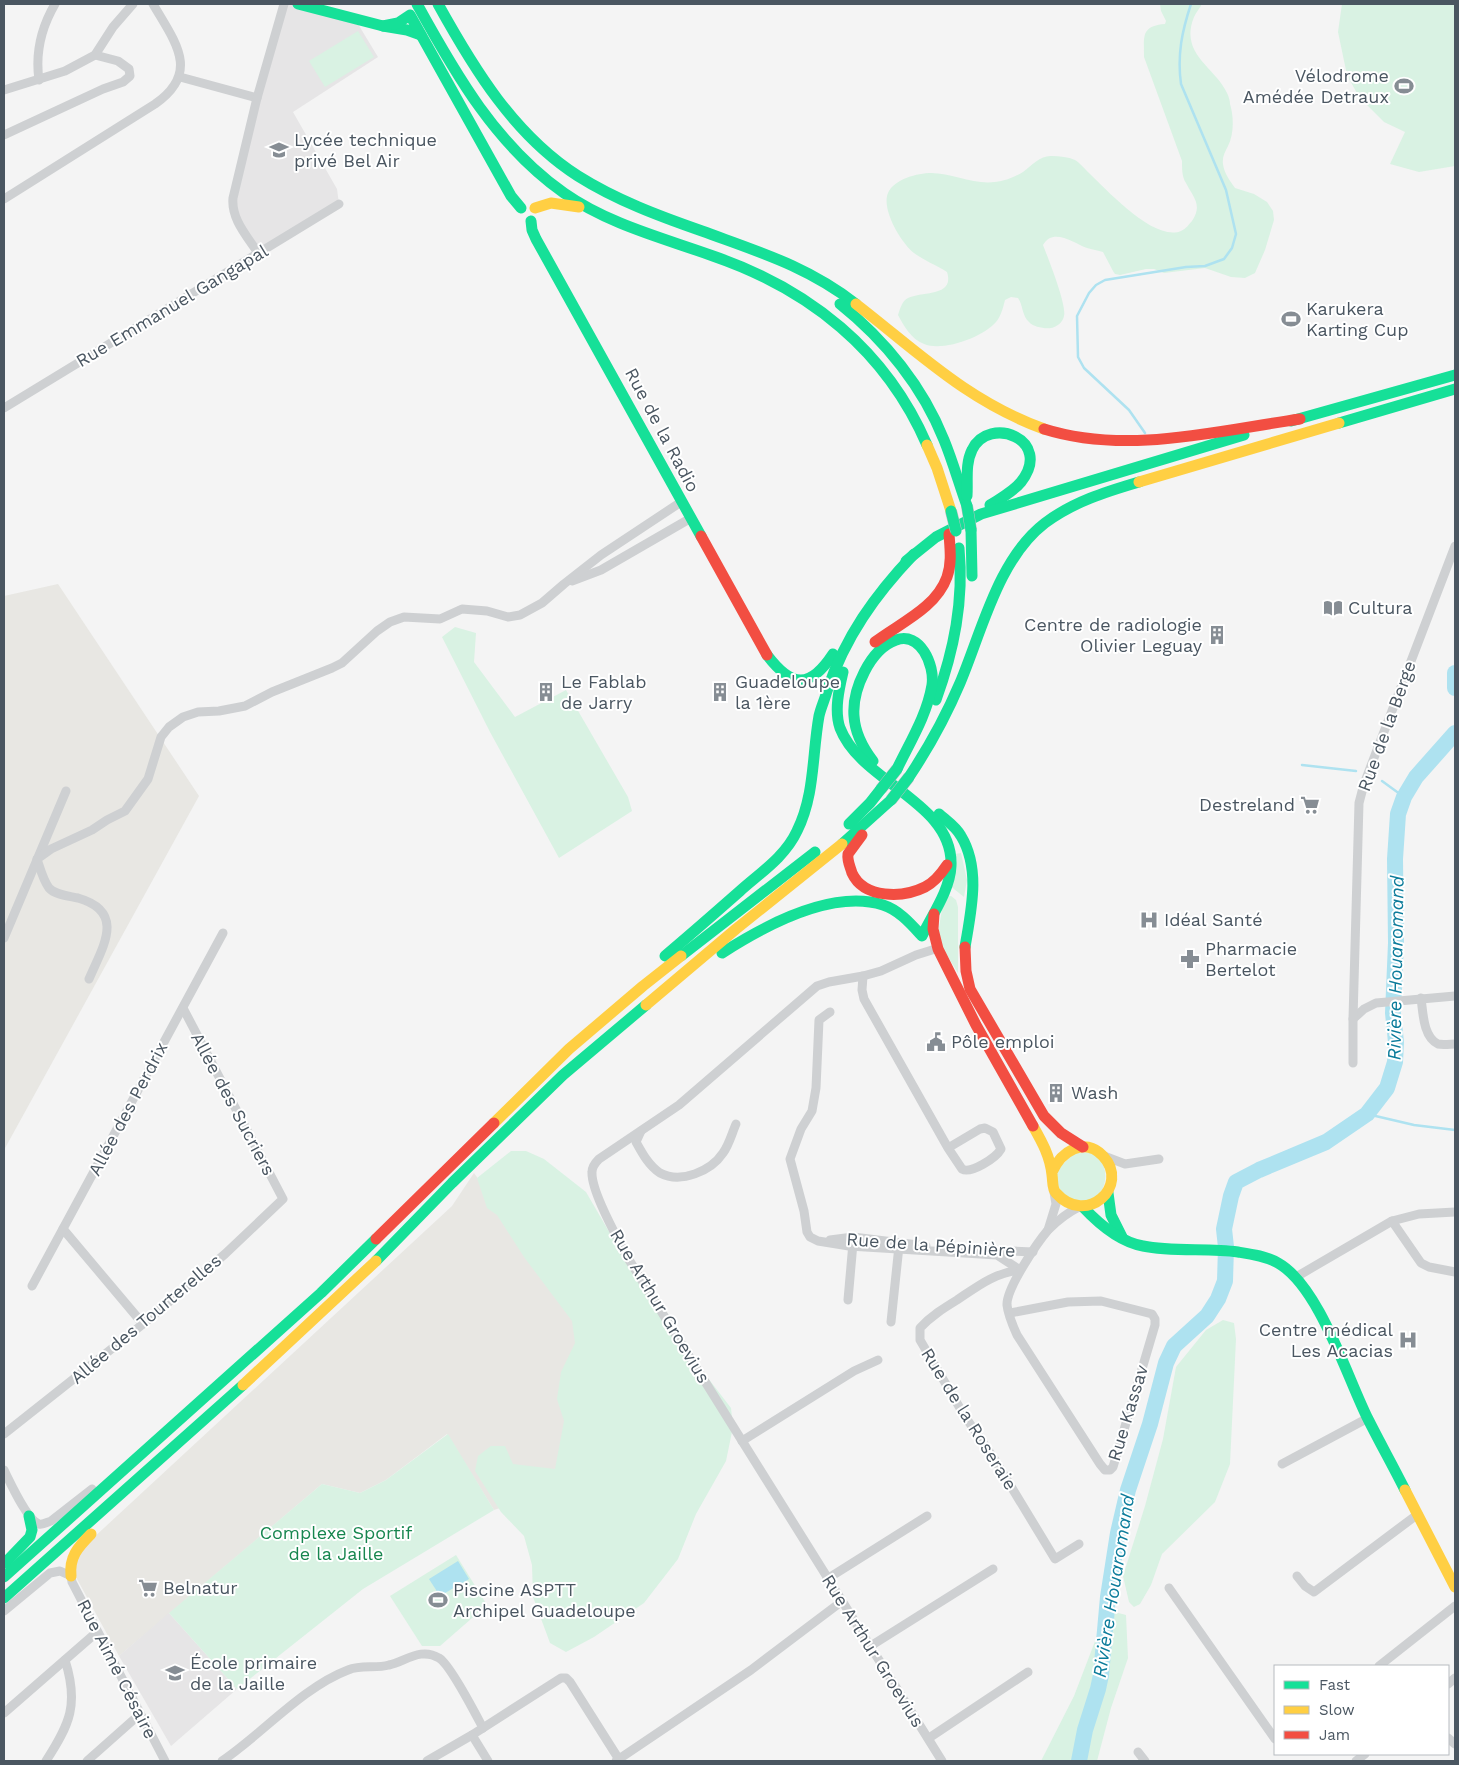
<svg xmlns="http://www.w3.org/2000/svg" width="1459" height="1765" font-family="'Work Sans',sans-serif">
<style>
.commercial{fill:#e8e7e3}
.education{fill:#e6e5e6}
.green{fill:#d9f2e3}
.water{fill:#aee2f0}
.lines{fill:none;stroke-linecap:round;stroke-linejoin:round}
.stream{stroke:#aee2f0;stroke-width:2.5}
.river{stroke:#aee2f0;stroke-width:16}
.street{stroke:#ced0d2;stroke-width:9}
.fast{stroke:#16e098;stroke-width:11}
.slow{stroke:#ffcf43;stroke-width:11}
.jam{stroke:#f24e42;stroke-width:11}
.fast-bridge-casing{stroke:#b9bec3;stroke-width:12;stroke-linecap:butt}
.fast-bridge{stroke:#16e098;stroke-width:11}
.labels{text-anchor:middle;stroke-width:4;stroke-linejoin:round;paint-order:stroke}
.poi-label{font-size:18px;fill:#4a5661;stroke:#fff;text-anchor:start}
.street-label{font-size:18px;fill:#4a5661;stroke:#fff}
.park-label{font-size:18px;fill:#17864f;stroke:#fff}
.water-label{font-size:19px;font-style:italic;fill:#0c7c9b;stroke:#fff}
</style>
<rect width="100%" height="100%" fill="#f4f4f4"/>
<!-- commercial -->
<g class="commercial">
<polygon points="58,584 199,796 4,1150 4,596"/>
<polygon points="474,1173 597,1346 573,1484 494,1510 447,1434 386,1480 360,1493 322,1484 119,1656 71,1568 78,1552 452,1206"/>
</g>
<!-- education -->
<g class="education">
<polygon points="284,4 298,4 355,19 378,57 293,112 337,189 339,204 258,253 233,211"/>
<polygon points="169,1613 237,1689 171,1746 119,1656"/>
</g>
<!-- green -->
<g class="green">
<path d="M1160 4H1202C1200 8 1196 12 1194 17 1179 54 1215 67 1227 93 1229 97 1230 101 1230 104 1234 117 1234 134 1228 146 1225 152 1222 157 1223 164 1224 173 1230 181 1235 188L1254 194 1267 202 1273 211 1274 220 1265 250 1255 273 1245 278 1231 277 1205 268 1164 273 1154 269H1146L1120 275 1115 274 1113 271 1103 252C1098 251 1092 249 1087 248 1074 243 1053 227 1043 245 1048 258 1067 305 1064 316 1063 322 1057 327 1051 328 1045 329 1033 327 1029 322 1022 316 1023 305 1018 298L1011 297 1005 300C1003 308 1001 316 996 322 983 337 943 352 924 344 911 339 904 326 898 315 900 309 902 301 908 298 922 291 955 297 947 272 936 265 923 260 914 253 901 243 881 209 888 193 894 179 918 173 931 173 952 173 974 185 995 182 1005 181 1015 177 1023 172 1032 165 1041 155 1052 156 1060 156 1068 157 1075 160 1080 163 1085 169 1089 173 1107 190 1154 242 1181 231 1186 229 1189 224 1192 221 1203 205 1193 197 1186 183 1182 177 1182 169 1182 161L1144 57C1144 36 1141 26 1165 24L1166 21 1161 11Z"/>
<polygon points="1342,4 1455,4 1455,166 1419,172 1390,164 1405,132 1384,122 1359,97 1347,75 1338,32"/>
<polygon points="358,31 374,57 325,87 309,61"/>
<polygon points="455,627 476,633 474,662 515,717 566,690 628,797 632,811 559,858 490,732 442,637"/>
<polygon points="961,853 967,880 964,897 949,885 955,854"/>
<polygon points="951,896 956,900 958,907 958,973 937,939 944,897"/>
<polygon points="511,1151 526,1151 544,1159 586,1192 651,1304 731,1408 733,1427 726,1461 696,1514 678,1559 644,1603 594,1637 566,1652 550,1643 533,1597 532,1565 524,1536 501,1512 475,1471 478,1456 491,1446 505,1446 513,1464 555,1469 564,1421 557,1399 561,1372 575,1343 572,1321 524,1257 497,1215 487,1208 477,1178"/>
<path d="M1074 1153C1079 1153 1085 1152 1090 1153 1107 1158 1110 1182 1099 1194 1088 1207 1063 1201 1058 1185 1056 1181 1057 1174 1057 1170Z"/>
<polygon points="1223,1320 1234,1323 1236,1339 1230,1464 1215,1502 1162,1554 1151,1585 1140,1604 1134,1607 1129,1602 1123,1576 1145,1506 1163,1439 1176,1367 1206,1330"/>
<polygon points="448,1434 494,1510 363,1589 237,1689 169,1613 322,1484 360,1493 386,1480"/>
<polygon points="456,1555 487,1605 440,1646 422,1646 390,1596"/>
<polygon points="1107,1610 1126,1615 1128,1658 1111,1708 1097,1761 1041,1761 1074,1696"/>
</g>
<!-- water -->
<polygon class="water" points="458,1561 469,1579 440,1596 429,1579"/>
<g class="lines">
<!-- stream -->
<g class="stream">
<path d="M1145 433 1129 410 1084 368 1078 357 1077 316 1089 293 1096 285 1105 280 1186 267 1205 266 1224 259 1232 248 1236 234 1226 190 1181 84C1177 55 1182 31 1191 4"/>
<polyline points="1302,765 1356,771"/>
<polyline points="1382,781 1404,797"/>
<polyline points="1367,1114 1414,1125 1455,1130"/>
</g>
<!-- river -->
<g class="river">
<polyline points="1455,673 1455,688"/>
<polyline points="1079,1761 1085,1730 1098,1689 1101,1675 1108,1597 1118,1533 1128,1490 1150,1424 1166,1363 1174,1346 1207,1316 1218,1299 1225,1281 1226,1247 1224,1229 1231,1196 1236,1182 1259,1170 1326,1142 1367,1114 1387,1088 1395,1062 1396,1042 1393,1013 1396,943 1395,859 1398,814 1404,797 1416,777 1455,733"/>
</g>
<!-- street -->
<g class="street">
<polyline points="180,77 257,98"/>
<path d="M39 80C35 52 41 28 55 4"/>
<polyline points="4,90 65,71 95,55 113,27 133,4"/>
<polyline points="4,135 103,89 123,82 130,76 129,69 118,61 95,55"/>
<path d="M4 199 155 104C201 72 175 42 153 4"/>
<path d="M258 253C247 236 231 219 233 198L257 98 284 4"/>
<polyline points="4,408 339,204"/>
<polyline points="572,581 601,570 691,518"/>
<polyline points="4,938 66,791"/>
<path d="M932 950 916 955 881 971 863 976 829 982 817 986 679 1105 599 1159C595 1163 592 1167 592 1172 591 1191 617 1237 626 1255L942 1761"/>
<path d="M863 976 862 990 864 999 948 1148 962 1169C971 1174 996 1158 1001 1149L993 1132 985 1128 980 1129 948 1148"/>
<path d="M89 979C102 948 127 912 78 898 69 896 55 895 49 888 43 880 40 868 37 859L51 849 92 830 107 820 125 811 148 779 161 737 169 727 183 717 198 712 219 711 245 706 272 692 332 668 342 663 377 631 390 622 404 617 440 619 462 609 487 611 508 617 520 615 542 603 564 584 601 555 681 502"/>
<path d="M1421 998C1423 1012 1423 1037 1438 1044 1443 1045 1451 1044 1455 1044"/>
<polyline points="830,1012 819,1020 816,1088 812,1111 801,1129 790,1159 804,1211 807,1232 810,1237 818,1241 849,1246 997,1255 1020,1270"/>
<polyline points="1353,1019 1364,1009 1376,1003 1455,996"/>
<polyline points="1353,1063 1353,1019 1359,803 1364,784 1455,546"/>
<path d="M641 1131 636 1142C642 1153 649 1166 660 1173 681 1184 711 1171 723 1153 729 1145 732 1133 736 1124"/>
<polyline points="1104,1156 1125,1164 1159,1159"/>
<polyline points="1392,1221 1421,1263 1429,1267 1455,1272"/>
<polyline points="63,1229 143,1324"/>
<polyline points="1048,1230 1056,1204 1054,1192"/>
<polyline points="830,1240 853,1237 926,1246"/>
<polyline points="989,1250 1033,1252"/>
<path d="M1020 1270C994 1273 978 1286 957 1300 944 1308 931 1316 920 1328V1340L964 1415 995 1460 1055 1559 1079 1544"/>
<polyline points="1296,1277 1392,1221 1419,1214 1455,1212"/>
<polyline points="32,1286 223,933"/>
<polyline points="848,1300 853,1243"/>
<path d="M1010 1313 1068 1302 1101 1301 1152 1314 1155 1319V1325L1113 1467 1110 1470H1105L1100 1464 1017 1335C1013 1326 1008 1315 1007 1305 1006 1289 1037 1243 1048 1230 1056 1222 1069 1212 1079 1207"/>
<polyline points="891,1322 899,1246"/>
<polyline points="4,1434 143,1324 225,1254 283,1199 183,1008"/>
<polyline points="742,1441 854,1371 878,1360"/>
<polyline points="1282,1464 1368,1418"/>
<path d="M4 1470C10 1482 27 1520 39 1524 44 1525 47 1522 51 1521L92 1489"/>
<polyline points="1297,1576 1305,1586 1314,1592 1418,1514"/>
<polyline points="827,1579 927,1516"/>
<polyline points="1169,1588 1275,1739"/>
<polyline points="4,1611 50,1573 60,1571 71,1576 72,1582 165,1761"/>
<polyline points="869,1647 993,1569"/>
<polyline points="1379,1666 1455,1606"/>
<polyline points="1448,1684 1455,1678"/>
<polyline points="4,1713 97,1632"/>
<polyline points="472,1735 488,1761"/>
<polyline points="929,1738 1028,1672"/>
<polyline points="1448,1738 1455,1744"/>
<polyline points="1138,1752 1145,1761"/>
<path d="M46 1761C70 1724 79 1704 65 1660"/>
<polyline points="87,1761 140,1714"/>
<path d="M222 1761C262 1734 303 1687 348 1670 362 1664 375 1669 389 1665 406 1661 421 1647 439 1658 450 1664 475 1713 483 1728"/>
<polyline points="427,1761 472,1735 561,1678 566,1678 570,1682 620,1761"/>
<polyline points="616,1761 751,1670 841,1602"/>
<polyline points="1356,1761 1365,1754"/>
</g>
<!-- fast -->
<g class="fast">
<polyline points="298,4 383,26 407,30 421,35"/>
<path d="M417 4C456 75 496 145 564 193 608 224 663 238 713 256 809 289 886 350 927 445"/>
<path d="M438 4C474 69 514 135 578 176 616 200 659 216 702 231 759 252 807 266 856 304"/>
<polyline points="383,26 398,23 410,15 511,196 521,208"/>
<polyline points="531,221 532,230 536,239 701,536"/>
<path d="M840 304C885 340 923 387 944 440 953 462 959 484 967 506"/>
<polyline points="1291,421 1455,375"/>
<polyline points="1339,423 1455,389"/>
<path d="M967 496C968 481 965 464 972 450 989 414 1054 440 1021 482 1013 492 1001 498 990 505"/>
<polyline points="971,530 972,576"/>
<polyline points="906,561 936,537 981,514 1244,435"/>
<path d="M767 655C792 688 810 689 833 654"/>
<path d="M936 700C954 650 964 601 959 548"/>
<path d="M873 761C863 748 855 733 854 716 852 690 870 649 896 640 920 631 935 665 932 685 927 715 910 742 897 769"/>
<path d="M909 777C929 747 946 716 960 683 982 631 998 559 1045 523 1073 502 1105 492 1139 482"/>
<path d="M939 814C947 821 956 827 961 836 981 869 971 911 965 947"/>
<polyline points="849,824 870,803 881,789"/>
<polyline points="842,844 891,800"/>
<path d="M722 953C764 926 832 889 883 905 899 910 911 924 922 936 932 915 950 890 951 866 954 802 861 783 840 728 834 711 839 689 843 672"/>
<path d="M665 956C690 935 715 913 740 891 760 873 785 857 797 831 815 795 812 755 819 716 821 707 825 699 827 691 845 637 875 595 914 554"/>
<polyline points="681,956 815,852"/>
<polyline points="1108,1193 1111,1215 1122,1237"/>
<path d="M1083 1207C1098 1223 1120 1242 1143 1246 1172 1252 1207 1248 1238 1252 1251 1254 1266 1256 1278 1263 1319 1286 1347 1377 1368 1419 1380 1443 1393 1466 1405 1490"/>
<polyline points="376,1261 452,1183 563,1075 646,1005"/>
<polyline points="5,1563 30,1537 32,1530 29,1516"/>
<polyline points="4,1577 321,1293 376,1239"/>
<polyline points="4,1598 243,1385"/>
</g>
<!-- slow -->
<g class="slow">
<polyline points="535,208 551,203 579,207"/>
<path d="M856 304C918 352 967 401 1044 429"/>
<polyline points="927,445 937,468 951,511"/>
<polyline points="1139,482 1339,423"/>
<polyline points="646,1005 736,929 842,844"/>
<polyline points="494,1123 569,1049 643,986 681,956"/>
<path d="M1033 1126C1042 1142 1050 1156 1052 1175 1053 1181 1052 1189 1056 1193 1086 1227 1131 1186 1103 1156 1084 1136 1061 1152 1052 1172"/>
<polyline points="243,1385 376,1261"/>
<polyline points="1405,1490 1455,1587"/>
<path d="M71 1576C69 1557 78 1547 91 1534"/>
</g>
<!-- jam -->
<g class="jam">
<path d="M1044 429C1127 455 1216 431 1300 419"/>
<polyline points="701,536 767,655"/>
<path d="M875 642C900 623 936 608 947 577 952 563 950 548 949 534"/>
<path d="M862 835 848 854C847 861 850 866 852 873 864 899 903 898 925 887 935 882 941 874 947 865"/>
<polyline points="934,914 933,929 938,949 976,1025 1033,1126"/>
<polyline points="965,947 966,971 970,989 1044,1116 1061,1133 1083,1147"/>
<polyline points="376,1239 494,1123"/>
</g>
<!-- fast-bridge casing -->
<g class="fast-bridge-casing">
<g id="fast-bridge">
<polyline points="967,506 971,530"/>
<polyline points="951,511 956,531"/>
<polyline points="881,789 897,769"/>
<polyline points="891,800 909,777"/>
</g>
</g>
<!-- fast-bridge -->
<use href="#fast-bridge" class="fast-bridge"/>
</g>
<!-- icons -->
<defs>
<g id="stadium-bare" transform="scale(1.5)"><path d="M0-5a6.5 5 0 1 0 0 10a6.5 5 0 1 0 0-10ZM-3.5-1.8h7v3.6h-7Z" fill="#868d94" stroke="#fff" stroke-width="2.5" paint-order="stroke"/></g>
<g id="school-bare" transform="scale(1.5)"><path d="M0-5L7-2L0 1L-7-2ZM-4 1L0 2.5L4 1V4Q0 6-4 4Z" fill="#868d94" stroke="#fff" stroke-width="2.5" paint-order="stroke"/></g>
<g id="library-bare" transform="scale(1.5)"><path d="M-6-4Q-3-5.5-.7-3.5V5Q-3 3-6 4ZM6-4Q3-5.5 .7-3.5V5Q3 3 6 4Z" fill="#868d94" stroke="#fff" stroke-width="2.5" paint-order="stroke"/></g>
<g id="building-bare" transform="scale(1.5)"><path d="M-4-6H4V6H1V3H-1V6H-4ZM-2.5-4.3h1.7v1.8h-1.7ZM.8-4.3h1.7v1.8H.8ZM-2.5-1h1.7V.8h-1.7ZM.8-1h1.7V.8H.8Z" fill="#868d94" stroke="#fff" stroke-width="2.5" paint-order="stroke"/></g>
<g id="supermarket-bare" transform="scale(1.5)"><path d="M-6-5.5h2.5l.6 2H6L4.5 2H-2.5L-4.4-4H-6ZM-1.5 3.2a1.3 1.3 0 1 0 .1 0ZM3 3.2a1.3 1.3 0 1 0 .1 0Z" fill="#868d94" stroke="#fff" stroke-width="2.5" paint-order="stroke"/></g>
<g id="hospital-bare" transform="scale(1.5)"><path d="M-5-5h3v3.5h4V-5h3V5h-3V1.5h-4V5h-3Z" fill="#868d94" stroke="#fff" stroke-width="2.5" paint-order="stroke"/></g>
<g id="pharmacy-bare" transform="scale(1.5)"><path d="M-2-6h4v4h4v4h-4v4h-4v-4h-4v-4h4Z" fill="#868d94" stroke="#fff" stroke-width="2.5" paint-order="stroke"/></g>
<g id="civic-bare" transform="scale(1.5)"><path d="M-.6-6.5H3V-4.5H.6V-3L4-1V1h2V6H-6V1h2V-1L-.6-3ZM-1.2 2.5V6h2.4V2.5Z" fill="#868d94" stroke="#fff" stroke-width="2.5" paint-order="stroke"/></g>
</defs>
<g fill-rule="evenodd">
<use href="#stadium-bare" x="1404" y="86"/>
<use href="#school-bare" x="279" y="150"/>
<use href="#stadium-bare" x="1291" y="319"/>
<use href="#library-bare" x="1333" y="608"/>
<use href="#building-bare" x="1217" y="635"/>
<use href="#building-bare" x="546" y="692"/>
<use href="#building-bare" x="720" y="692"/>
<use href="#supermarket-bare" x="1310" y="805"/>
<use href="#hospital-bare" x="1149" y="920"/>
<use href="#pharmacy-bare" x="1190" y="959"/>
<use href="#civic-bare" x="936" y="1042"/>
<use href="#building-bare" x="1056" y="1093"/>
<use href="#hospital-bare" x="1408" y="1340"/>
<use href="#supermarket-bare" x="148" y="1588"/>
<use href="#stadium-bare" x="438" y="1600"/>
<use href="#school-bare" x="175" y="1673"/>
</g>
<g class="labels">
<!-- poi labels -->
<g class="poi-label">
<text x="1389" y="82" text-anchor="end">Vélodrome<tspan x="1389" dy="21">Amédée Detraux</tspan></text>
<text x="294" y="146">Lycée technique<tspan x="294" dy="21">privé Bel Air</tspan></text>
<text x="1306" y="315">Karukera<tspan x="1306" dy="21">Karting Cup</tspan></text>
<text x="1348" y="614">Cultura</text>
<text x="1202" y="631" text-anchor="end">Centre de radiologie<tspan x="1202" dy="21">Olivier Leguay</tspan></text>
<text x="561" y="688">Le Fablab<tspan x="561" dy="21">de Jarry</tspan></text>
<text x="735" y="688">Guadeloupe<tspan x="735" dy="21">la 1ère</tspan></text>
<text x="1295" y="811" text-anchor="end">Destreland</text>
<text x="1164" y="926">Idéal Santé</text>
<text x="1205" y="955">Pharmacie<tspan x="1205" dy="21">Bertelot</tspan></text>
<text x="951" y="1048">Pôle emploi</text>
<text x="1071" y="1099">Wash</text>
<text x="1393" y="1336" text-anchor="end">Centre médical<tspan x="1393" dy="21">Les Acacias</tspan></text>
<text x="163" y="1594">Belnatur</text>
<text x="453" y="1596">Piscine ASPTT<tspan x="453" dy="21">Archipel Guadeloupe</tspan></text>
<text x="190" y="1669">École primaire<tspan x="190" dy="21">de la Jaille</tspan></text>
</g>
<!-- street labels -->
<g class="street-label">
<text transform="translate(172 306) rotate(-31)" y="6">Rue Emmanuel Gangapal</text>
<text transform="translate(662 430) rotate(62)" y="6">Rue de la Radio</text>
<text transform="translate(1387 726) rotate(-70)" y="6">Rue de la Berge</text>
<text transform="translate(233 1104) rotate(62)" y="6">Allée des Sucriers</text>
<text transform="translate(128 1109) rotate(-62)" y="6">Allée des Perdrix</text>
<text transform="translate(931 1245) rotate(4)" y="6">Rue de la Pépinière</text>
<text transform="translate(660 1306) rotate(59)" y="6">Rue Arthur Groevius</text>
<text transform="translate(146 1319) rotate(-40)" y="6">Allée des Tourterelles</text>
<text transform="translate(1128 1413) rotate(-73)" y="6">Rue Kassav</text>
<text transform="translate(969 1419) rotate(58)" y="6">Rue de la Roseraie</text>
<text transform="translate(873 1651) rotate(58)" y="6">Rue Arthur Groevius</text>
<text transform="translate(117 1669) rotate(63)" y="6">Rue Aimé Césaire</text>
</g>
<!-- park labels -->
<g class="park-label">
<text x="336" y="1539">Complexe Sportif<tspan x="336" dy="21">de la Jaille</tspan></text>
</g>
<!-- water labels -->
<g class="water-label">
<text transform="translate(1395 968) rotate(-89)" y="7">Rivière Houaromand</text>
<text transform="translate(1113 1586) rotate(-81)" y="7">Rivière Houaromand</text>
</g>
</g>
<!-- border -->
<rect width="1459" height="1765" fill="none" stroke="#4a5661" stroke-width="10"/>
<!-- legend -->
<rect x="1274" y="1665" width="175" height="90" fill="#ffffff" stroke="#b7bbc0"/>
<rect x="1284" y="1681" width="25" height="8" fill="#16e098" stroke="#b7bbc0"/>
<text x="1319" y="1690" font-size="15" fill="#4a5661">Fast</text>
<rect x="1284" y="1706" width="25" height="8" fill="#ffcf43" stroke="#b7bbc0"/>
<text x="1319" y="1715" font-size="15" fill="#4a5661">Slow</text>
<rect x="1284" y="1731" width="25" height="8" fill="#f24e42" stroke="#b7bbc0"/>
<text x="1319" y="1740" font-size="15" fill="#4a5661">Jam</text>
</svg>
